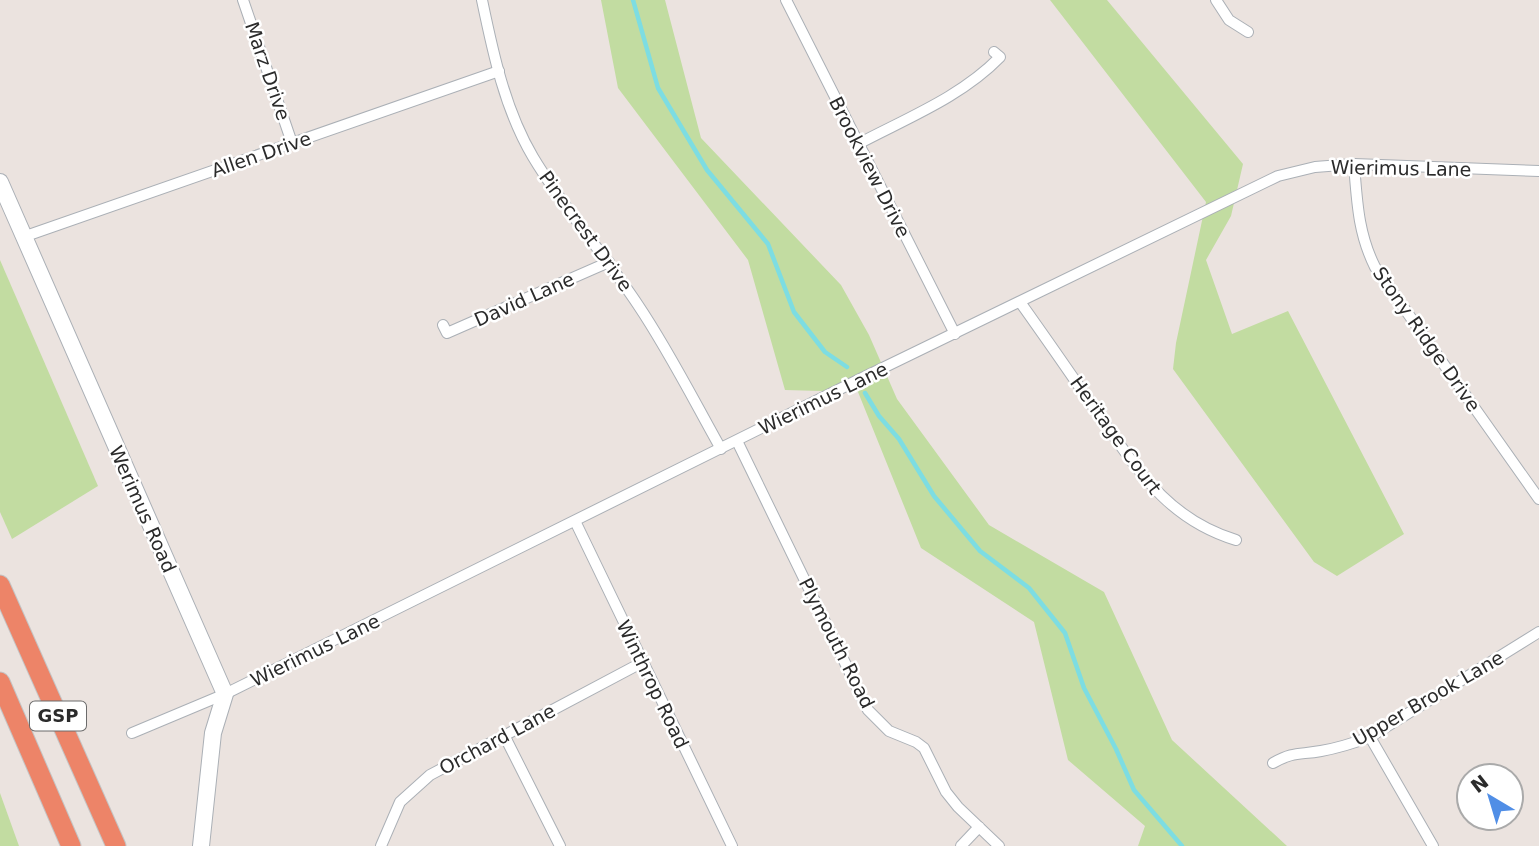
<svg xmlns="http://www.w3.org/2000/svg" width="1539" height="846" font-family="'DejaVu Sans',sans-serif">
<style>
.green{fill:#c2dca1}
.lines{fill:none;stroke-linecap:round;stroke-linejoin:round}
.stream{stroke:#7ddde2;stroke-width:4.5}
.minor-casing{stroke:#abb0b6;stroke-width:12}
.secondary-casing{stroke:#abb0b6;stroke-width:18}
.motorway-casing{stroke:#c4c4c4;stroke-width:21}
.minor{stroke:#fff;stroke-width:10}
.secondary{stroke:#fff;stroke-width:16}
.motorway{stroke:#ed8468;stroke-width:19}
.labels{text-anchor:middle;stroke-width:5;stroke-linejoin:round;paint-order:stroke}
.shield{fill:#fff;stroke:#6b6b6b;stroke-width:2}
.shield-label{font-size:18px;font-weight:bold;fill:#2b2b2b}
.street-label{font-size:19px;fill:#2b2b2b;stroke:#fff}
</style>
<rect width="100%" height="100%" fill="#ebe3df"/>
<!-- green -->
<g class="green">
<polygon points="601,0 665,0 701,138 841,285 869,335 897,399 989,525 1104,592 1172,740 1287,846 1138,846 1145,826 1068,760 1034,622 921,548 858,392 785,390 748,260 618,88"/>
<polygon points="1050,0 1107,0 1243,164 1231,216 1206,260 1232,334 1288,311 1404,534 1337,576 1314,562 1173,369 1176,343 1206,202"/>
<polygon points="0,260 98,486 12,539 0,512"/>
<polygon points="0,793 19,846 0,846"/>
</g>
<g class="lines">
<!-- stream -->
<g class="stream">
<polyline points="633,0 658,88 707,170 768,244 794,312 825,352 847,367"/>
<polyline points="865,393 879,416 899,439 934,496 980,551 1029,588 1065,633 1084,688 1116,749 1134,790 1182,846"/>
</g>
<!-- minor casing -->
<g class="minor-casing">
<g id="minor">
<polyline points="243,0 292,143"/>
<path d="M482 0C493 53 505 110 533 157 564 209 605 255 638 305 669 351 694 401 721 449"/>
<polyline points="786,0 955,334"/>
<polyline points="1216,0 1229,20 1248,32"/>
<path d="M858 144C907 118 961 97 1000 57L994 52"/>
<path d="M1354 164C1357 201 1358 233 1375 267L1539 499"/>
<polyline points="23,237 499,71"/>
<path d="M1020 302C1045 337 1070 373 1094 408 1135 465 1164 518 1236 540"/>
<polyline points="443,325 447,333 609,262"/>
<polyline points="737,441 868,710 889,731 916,742 924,748 946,792 958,807 999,846"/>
<polyline points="575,521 732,846"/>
<polyline points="132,733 225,694 858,380 1278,176 1315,167 1354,164 1539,171"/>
<polyline points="504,735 560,846"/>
<polyline points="1370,737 1433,846"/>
<path d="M1273 763C1294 751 1300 755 1321 751 1338 748 1354 743 1370 737L1539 632"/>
<polyline points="381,846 400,802 430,775 643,662"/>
<polyline points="961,846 979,827"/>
</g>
</g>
<!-- secondary casing -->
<g class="secondary-casing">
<polyline id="secondary" points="0,182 225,694 213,733 201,846"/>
</g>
<!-- motorway casing -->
<g class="motorway-casing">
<g id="motorway">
<polyline points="0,585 116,846"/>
<polyline points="0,682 71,846"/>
</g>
</g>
<!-- minor -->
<use href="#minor" class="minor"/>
<!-- secondary -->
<use href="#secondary" class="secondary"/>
<!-- motorway -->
<use href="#motorway" class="motorway"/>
</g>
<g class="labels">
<!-- shield labels -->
<rect class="shield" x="30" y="701.5" width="56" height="29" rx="5"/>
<g class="shield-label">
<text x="58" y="722">GSP</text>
</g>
<!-- street labels -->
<g class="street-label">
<text transform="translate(268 71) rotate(71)" y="7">Marz Drive</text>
<text transform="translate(261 154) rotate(-19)" y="7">Allen Drive</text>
<text transform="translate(870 167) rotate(63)" y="7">Brookview Drive</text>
<text transform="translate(1401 168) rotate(1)" y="7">Wierimus Lane</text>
<text transform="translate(586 231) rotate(54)" y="7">Pinecrest Drive</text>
<text transform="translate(524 299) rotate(-24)" y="7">David Lane</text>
<text transform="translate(1427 339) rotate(55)" y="7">Stony Ridge Drive</text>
<text transform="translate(823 398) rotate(-26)" y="7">Wierimus Lane</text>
<text transform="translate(1116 435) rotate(54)" y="7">Heritage Court</text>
<text transform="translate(143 509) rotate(66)" y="7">Werimus Road</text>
<text transform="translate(837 643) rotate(63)" y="7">Plymouth Road</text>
<text transform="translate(315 650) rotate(-26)" y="7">Wierimus Lane</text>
<text transform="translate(653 684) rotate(64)" y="7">Winthrop Road</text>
<text transform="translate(1428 698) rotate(-30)" y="7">Upper Brook Lane</text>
<text transform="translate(497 739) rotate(-28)" y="7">Orchard Lane</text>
</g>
</g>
<!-- north arrow -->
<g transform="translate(1490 797) rotate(322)"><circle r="33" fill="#ffffff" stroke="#aaaaaa" stroke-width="2"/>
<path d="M0-5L12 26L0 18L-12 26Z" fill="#508ee6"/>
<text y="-10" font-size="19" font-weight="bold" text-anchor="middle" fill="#2b2b2b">N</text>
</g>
</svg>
